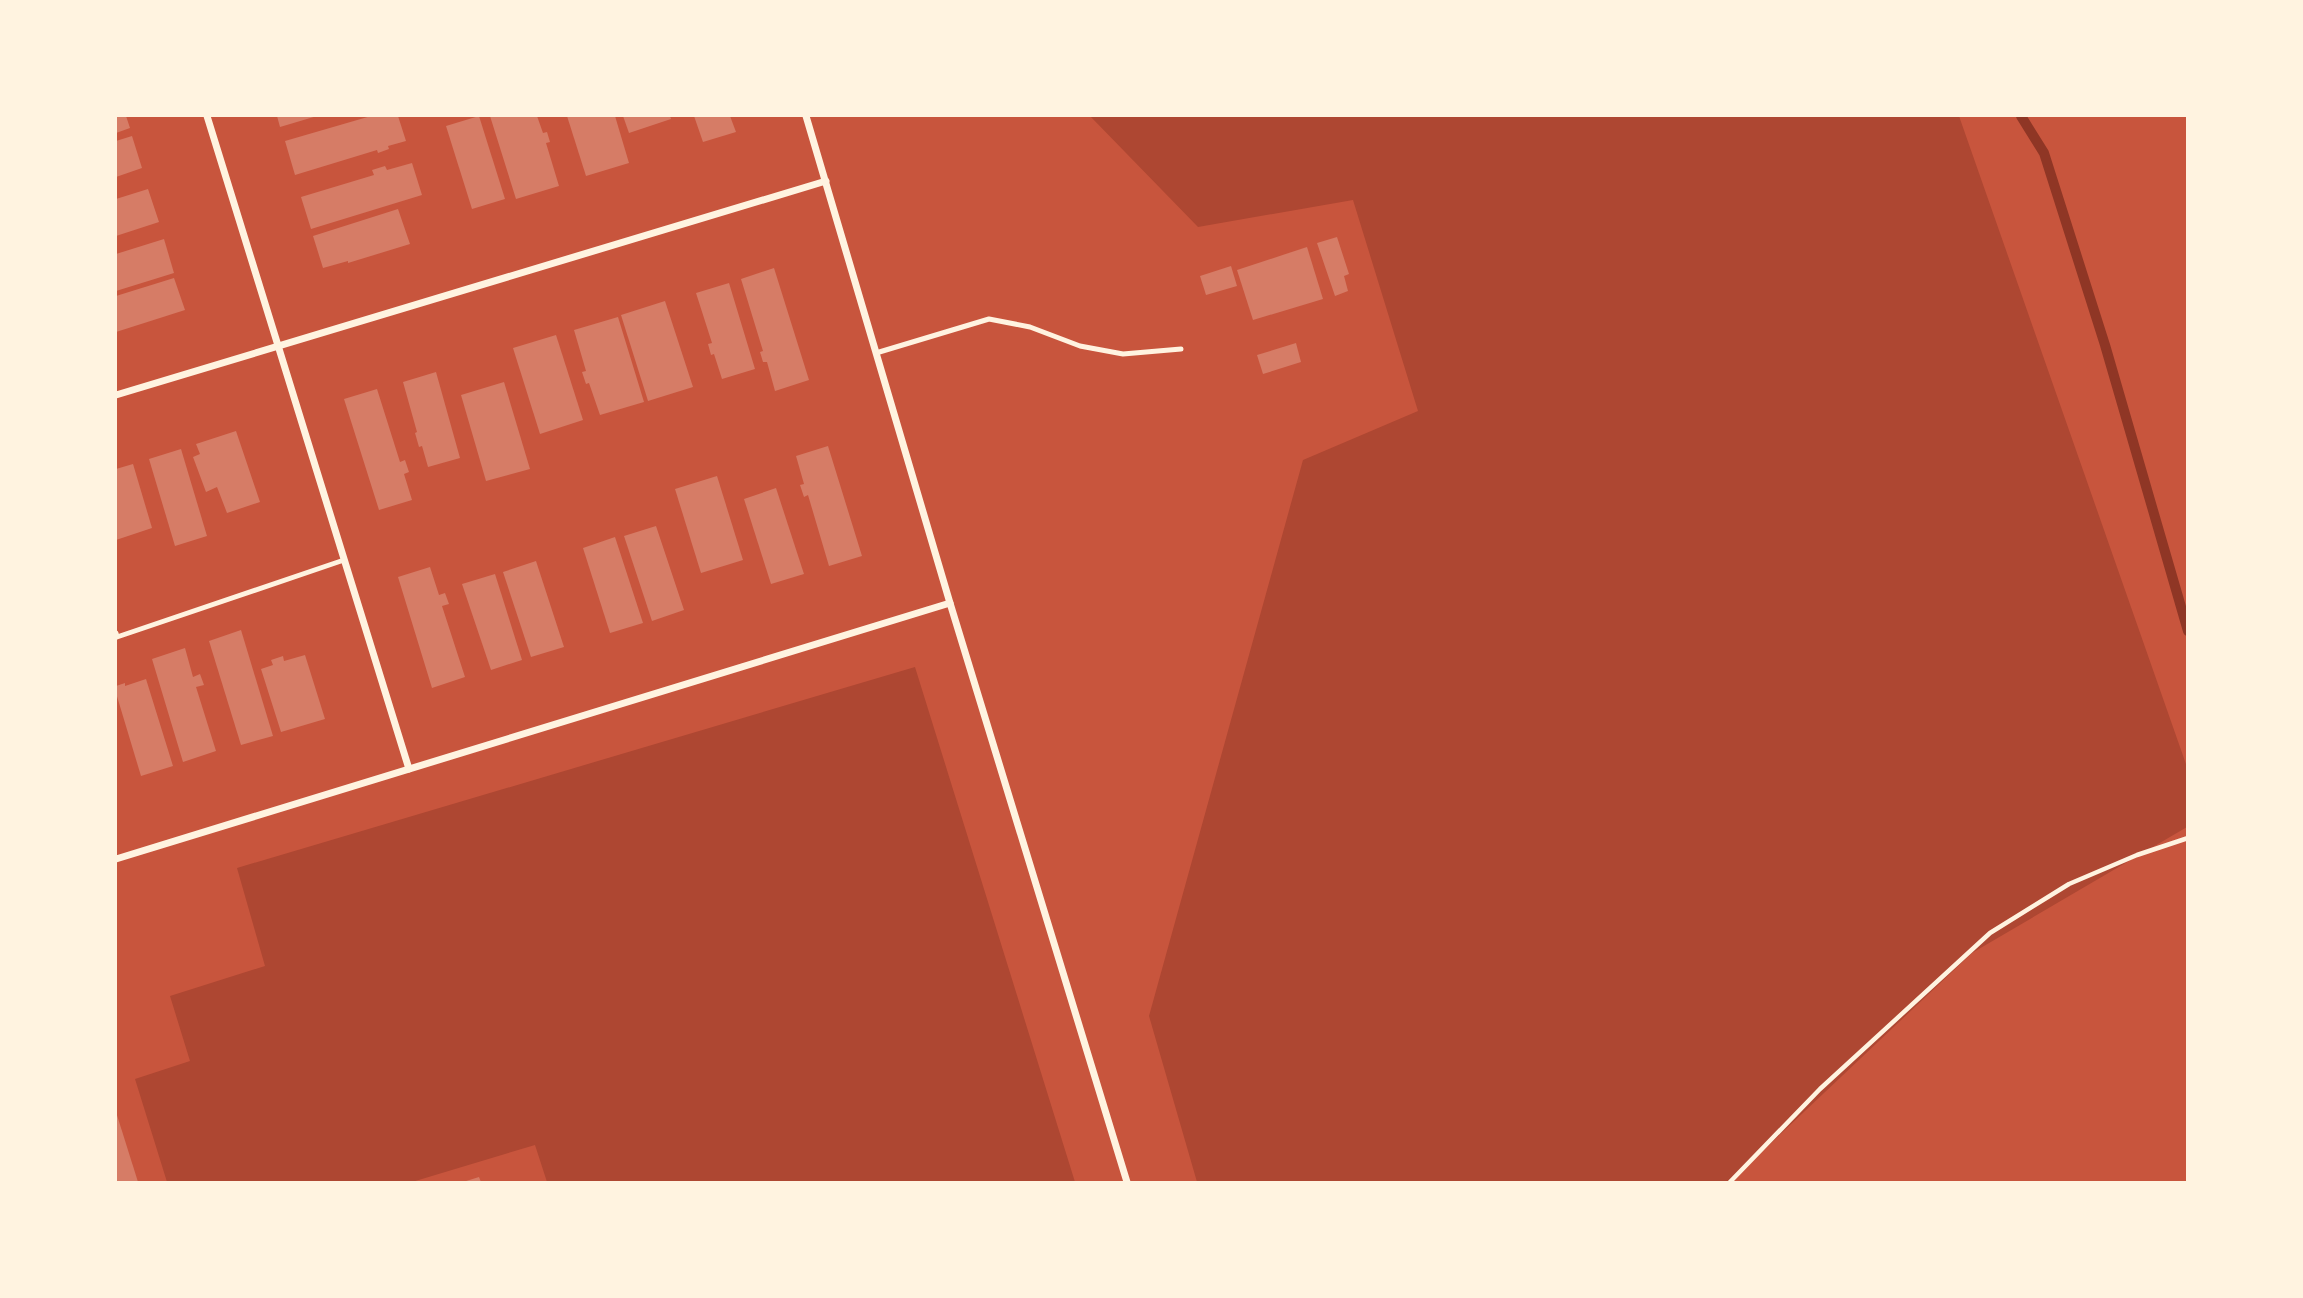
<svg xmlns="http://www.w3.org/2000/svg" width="2303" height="1298" font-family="Jost,sans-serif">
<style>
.green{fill:#ae4732}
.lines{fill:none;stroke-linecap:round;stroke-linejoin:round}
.stream{stroke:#8f3625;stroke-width:10}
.building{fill:#d67c66}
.path{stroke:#fff3e0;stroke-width:4.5}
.service{stroke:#fff3e0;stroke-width:5}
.minor{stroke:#fff3e0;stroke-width:7}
</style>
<rect width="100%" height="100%" fill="#c8553d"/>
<!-- green -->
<g class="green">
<polygon points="1090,116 1959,116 2187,767 2187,827 1972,953 1730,1182 1197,1182 1149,1016 1303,460 1418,411 1353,200 1198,227"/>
<polygon points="915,667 1075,1182 547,1182 535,1145 412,1182 167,1182 135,1079 190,1061 170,996 265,966 237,868"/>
</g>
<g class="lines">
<!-- stream -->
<polyline class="stream" points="2021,116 2044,153 2105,345 2188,631"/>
</g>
<!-- building -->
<g class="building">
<polygon points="116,116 126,116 130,128 116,133"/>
<polygon points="277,116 317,116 280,127"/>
<polygon points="371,116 398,116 406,141 388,146 389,149 378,153 377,150 295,175 285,141"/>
<polygon points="479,116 505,199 472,209 446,126"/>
<polygon points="490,116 537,116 543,133 547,132 550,142 546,143 559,186 516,199"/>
<polygon points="567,116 615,116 629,163 586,176"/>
<polygon points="623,116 670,116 671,119 629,133"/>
<polygon points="694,116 730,116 736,132 703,142"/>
<polygon points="132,136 142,168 116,177 116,141"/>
<polygon points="412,163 422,195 311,229 301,197 374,175 372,170 385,166 387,170"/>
<polygon points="148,189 159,222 116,236 116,199"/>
<polygon points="398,209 410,244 348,263 348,261 323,268 313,236"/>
<polygon points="1337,237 1349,274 1344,276 1348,291 1335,296 1317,243"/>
<polygon points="164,239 174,273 116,291 116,254"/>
<polygon points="1307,247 1323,299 1253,320 1237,270"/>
<polygon points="1231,266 1237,286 1206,295 1200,276"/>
<polygon points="774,268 809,380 775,391 767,362 763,362 760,352 763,351 741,279"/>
<polygon points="174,278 185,310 116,332 116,296"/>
<polygon points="729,283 755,369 722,379 714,354 711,355 708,344 712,343 696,293"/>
<polygon points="665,301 693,387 648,401 621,315"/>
<polygon points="618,317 644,402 600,415 589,383 586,384 582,372 586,371 574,330"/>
<polygon points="556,335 583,420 540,434 513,348"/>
<polygon points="1296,343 1301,362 1263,374 1257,355"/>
<polygon points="436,372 460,458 428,467 422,446 419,447 415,433 417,432 403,382"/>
<polygon points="504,382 530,469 486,481 461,395"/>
<polygon points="377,389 400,462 405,460 409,472 404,474 412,500 379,510 344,399"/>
<polygon points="236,431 260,502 227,513 217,487 206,492 193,457 200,454 196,444"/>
<polygon points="828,446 862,556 829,566 808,495 804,497 800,485 804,484 796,456"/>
<polygon points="181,449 207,536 175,546 149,459"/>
<polygon points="133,464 152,528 116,540 116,469"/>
<polygon points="717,476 743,560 701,573 675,489"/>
<polygon points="776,488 804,574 771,584 744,499"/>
<polygon points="656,526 684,610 652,621 624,536"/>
<polygon points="615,537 643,623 610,633 583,548"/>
<polygon points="536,561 564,647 531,657 503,572"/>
<polygon points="430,567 439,595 445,593 449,604 442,606 465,677 432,688 398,577"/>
<polygon points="495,574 522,660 491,670 462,584"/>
<polygon points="241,630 273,736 241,745 209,641"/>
<polygon points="185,648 193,677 200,674 204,685 196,687 216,751 183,762 152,659"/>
<polygon points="305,655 325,719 281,732 261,669 273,665 271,660 283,656 284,661"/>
<polygon points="146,679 173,766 141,776 116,693 116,686 125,683 125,686"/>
<polygon points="116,1112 138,1182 116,1182"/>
<polygon points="479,1177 481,1182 463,1182"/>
</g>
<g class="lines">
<!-- path -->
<polyline class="path" points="1730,1182 1820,1089 1990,933 2069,884 2137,855 2188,838"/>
<!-- service -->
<g class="service">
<polyline points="876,353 989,319 1030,327 1080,346 1123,354 1181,349"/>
<polyline points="116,633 117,637 344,560"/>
</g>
<!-- minor -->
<g class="minor">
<polyline points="207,116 409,769"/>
<polyline points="806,116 950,603 1127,1182"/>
<polyline points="116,395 826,181"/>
<polyline points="116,859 950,603"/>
</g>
</g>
<!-- border -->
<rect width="2303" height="1298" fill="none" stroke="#fff3e0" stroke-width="234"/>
</svg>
